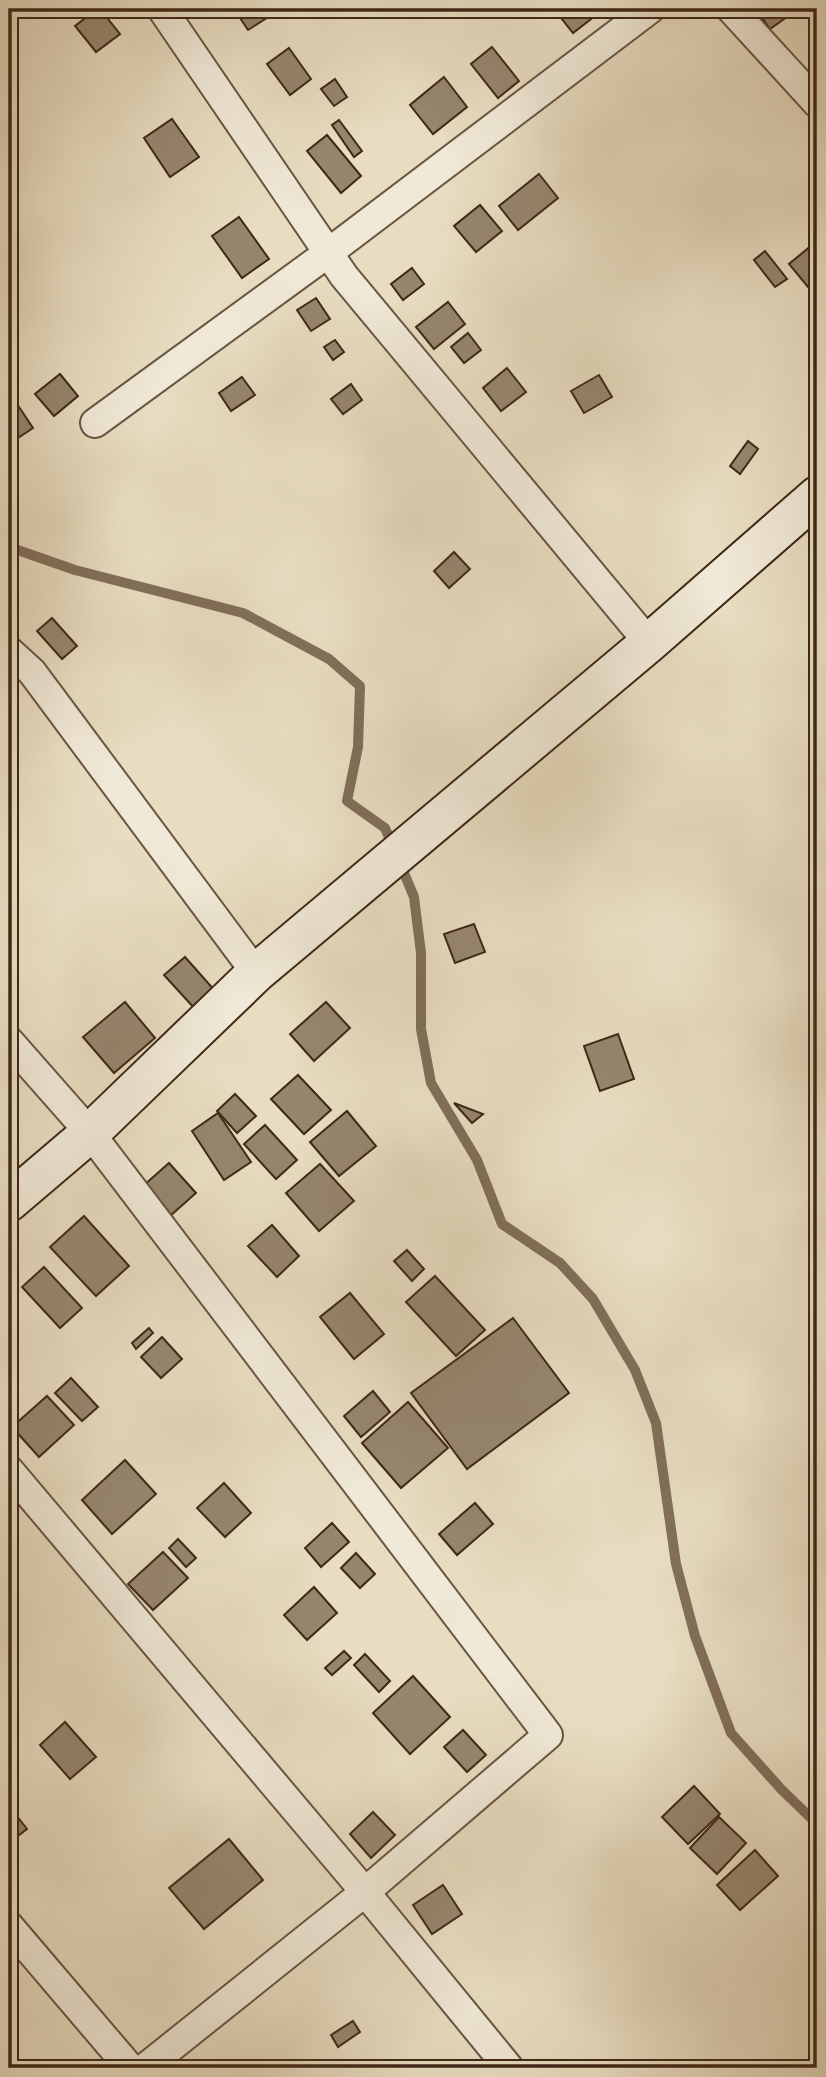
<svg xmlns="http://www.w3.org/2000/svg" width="826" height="2077" font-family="'IM FELL Great Primer',serif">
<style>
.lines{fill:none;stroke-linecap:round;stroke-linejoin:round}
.stream{stroke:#816f5a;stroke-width:10}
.building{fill:#96866f;stroke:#3e2817;stroke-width:2}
.street-casing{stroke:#685542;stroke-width:32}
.secondary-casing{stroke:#3e2817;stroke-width:42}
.street{stroke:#f0e9d7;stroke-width:28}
.secondary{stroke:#f0e9d7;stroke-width:38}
</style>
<rect width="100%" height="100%" fill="#e8ddc1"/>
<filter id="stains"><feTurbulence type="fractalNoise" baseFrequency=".00286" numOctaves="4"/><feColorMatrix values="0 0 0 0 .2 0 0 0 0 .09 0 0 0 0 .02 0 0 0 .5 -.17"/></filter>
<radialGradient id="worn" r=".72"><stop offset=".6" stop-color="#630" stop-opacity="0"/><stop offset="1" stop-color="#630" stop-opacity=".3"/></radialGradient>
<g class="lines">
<!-- stream -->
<g class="stream">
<polyline points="9,547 75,570 243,613 329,659 360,686 358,747 347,801 385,828 393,847"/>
<polyline points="399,861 414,897 421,953 421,1029 431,1083 477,1160 502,1224 560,1263 593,1299 635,1370 656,1423 676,1564 695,1636 731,1733 781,1789 815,1822 817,1832"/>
</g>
</g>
<!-- building -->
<g class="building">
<polygon points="97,9 100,9 120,34 96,52 75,26"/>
<polygon points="234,9 265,9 270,16 248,30"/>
<polygon points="554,9 604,9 573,33"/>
<polygon points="756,9 798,9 770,29"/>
<polygon points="492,47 519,81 498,98 471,64"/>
<polygon points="289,48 311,79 290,95 267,64"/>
<polygon points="444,77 467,107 433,134 410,105"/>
<polygon points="335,79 347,97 334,106 321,89"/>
<polygon points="172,119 199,157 170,177 144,138"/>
<polygon points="339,120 362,151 354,157 332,125"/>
<polygon points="327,135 361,176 341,193 307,151"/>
<polygon points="539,174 558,198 518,230 499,206"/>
<polygon points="480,205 502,231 476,252 454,226"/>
<polygon points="239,217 269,259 242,278 212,236"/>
<polygon points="812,245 817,252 817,298 789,264"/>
<polygon points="765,251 787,279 775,287 754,260"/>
<polygon points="412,268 424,284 403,300 391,284"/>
<polygon points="316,298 330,319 311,331 297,310"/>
<polygon points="448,302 465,324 434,349 416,327"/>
<polygon points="468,333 481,350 464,363 451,347"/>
<polygon points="335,340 344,352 333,360 324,347"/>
<polygon points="507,368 526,392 501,411 483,388"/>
<polygon points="60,374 78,396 54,416 35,394"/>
<polygon points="599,375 612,397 584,413 571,391"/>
<polygon points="242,377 255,395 231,411 219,393"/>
<polygon points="351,384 362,400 343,414 331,399"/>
<polygon points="17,404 33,428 9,444 9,409"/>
<polygon points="748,441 758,449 740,474 730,466"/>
<polygon points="454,552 470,569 449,588 434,571"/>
<polygon points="52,618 77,646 62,659 37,631"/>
<polygon points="474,924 485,952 455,963 444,934"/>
<polygon points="185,957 216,992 196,1010 164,975"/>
<polygon points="125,1002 155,1038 114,1073 83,1037"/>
<polygon points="326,1002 350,1028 314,1061 290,1034"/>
<polygon points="618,1034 634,1079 600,1091 584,1046"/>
<polygon points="298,1075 331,1110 304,1134 271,1099"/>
<polygon points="235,1094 256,1116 237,1133 217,1111"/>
<polygon points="454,1103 483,1114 472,1123"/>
<polygon points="347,1111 376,1146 339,1176 310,1142"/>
<polygon points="218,1113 251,1162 224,1180 192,1131"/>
<polygon points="265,1125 297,1160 276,1179 244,1144"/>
<polygon points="169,1163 196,1193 170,1216 143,1186"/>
<polygon points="320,1164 354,1201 319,1231 286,1193"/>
<polygon points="84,1216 129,1266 96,1296 50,1247"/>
<polygon points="272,1225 299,1256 277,1277 248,1246"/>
<polygon points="407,1250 424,1269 412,1281 394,1261"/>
<polygon points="44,1267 82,1308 60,1328 22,1287"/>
<polygon points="435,1276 485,1330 456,1356 406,1302"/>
<polygon points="350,1293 384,1334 354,1359 320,1317"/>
<polygon points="513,1318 569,1393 467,1469 411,1393"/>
<polygon points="149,1328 153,1333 136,1349 132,1343"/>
<polygon points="162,1337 182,1359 161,1378 141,1357"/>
<polygon points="71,1378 98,1407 82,1421 55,1393"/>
<polygon points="373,1391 390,1412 361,1437 344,1416"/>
<polygon points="47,1396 74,1425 39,1457 12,1427"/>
<polygon points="408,1402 448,1448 401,1488 362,1443"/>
<polygon points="125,1460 156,1494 112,1534 82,1500"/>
<polygon points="224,1483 251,1513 225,1537 197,1508"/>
<polygon points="475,1503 493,1524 457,1555 439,1534"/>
<polygon points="332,1523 349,1542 321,1567 305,1548"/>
<polygon points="178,1539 196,1558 186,1567 169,1548"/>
<polygon points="163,1552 188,1578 153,1610 128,1584"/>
<polygon points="356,1553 375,1574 360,1588 341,1568"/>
<polygon points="314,1587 337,1613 307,1640 284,1615"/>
<polygon points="344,1651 351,1658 332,1675 325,1668"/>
<polygon points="365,1654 390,1681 379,1692 354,1665"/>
<polygon points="413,1676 450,1717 410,1754 373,1713"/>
<polygon points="65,1722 96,1757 70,1779 40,1745"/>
<polygon points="463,1730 486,1755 467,1772 444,1747"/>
<polygon points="694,1786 720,1814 688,1844 662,1817"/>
<polygon points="9,1806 27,1829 10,1842 9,1841"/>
<polygon points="373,1812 395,1835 371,1858 350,1834"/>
<polygon points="719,1817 746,1843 717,1874 690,1848"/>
<polygon points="229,1839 263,1880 204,1929 169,1888"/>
<polygon points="755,1850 778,1876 740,1910 717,1885"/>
<polygon points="443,1885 462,1914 432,1934 413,1905"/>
<polygon points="353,2021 360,2032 338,2047 331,2035"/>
</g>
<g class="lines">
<!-- street casing -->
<g class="street-casing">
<g id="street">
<polyline points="162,9 344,276 649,643"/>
<polyline points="731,9 817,103"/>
<polyline points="95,423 328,253 650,9"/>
<polyline points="9,651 32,672 256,973"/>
<polyline points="9,1041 90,1133 548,1735 365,1892 145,2068"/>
<polyline points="9,1470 365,1892 509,2068"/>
<polyline points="9,1926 130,2068"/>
</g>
</g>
<!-- secondary casing -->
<g class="secondary-casing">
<polyline id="secondary" points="9,1202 90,1133 256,973 649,643 817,496"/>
</g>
<!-- street -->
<use href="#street" class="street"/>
<!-- secondary -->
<use href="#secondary" class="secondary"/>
</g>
<!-- margin -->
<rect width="826" height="2077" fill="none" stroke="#e8ddc1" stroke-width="35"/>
<rect x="10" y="10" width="805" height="2056" fill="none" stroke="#3e2817" stroke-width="3.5"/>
<rect x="18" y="18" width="791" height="2042" fill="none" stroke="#3e2817" stroke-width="2"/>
<rect width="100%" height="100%" filter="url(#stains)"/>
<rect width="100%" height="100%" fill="url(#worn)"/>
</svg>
